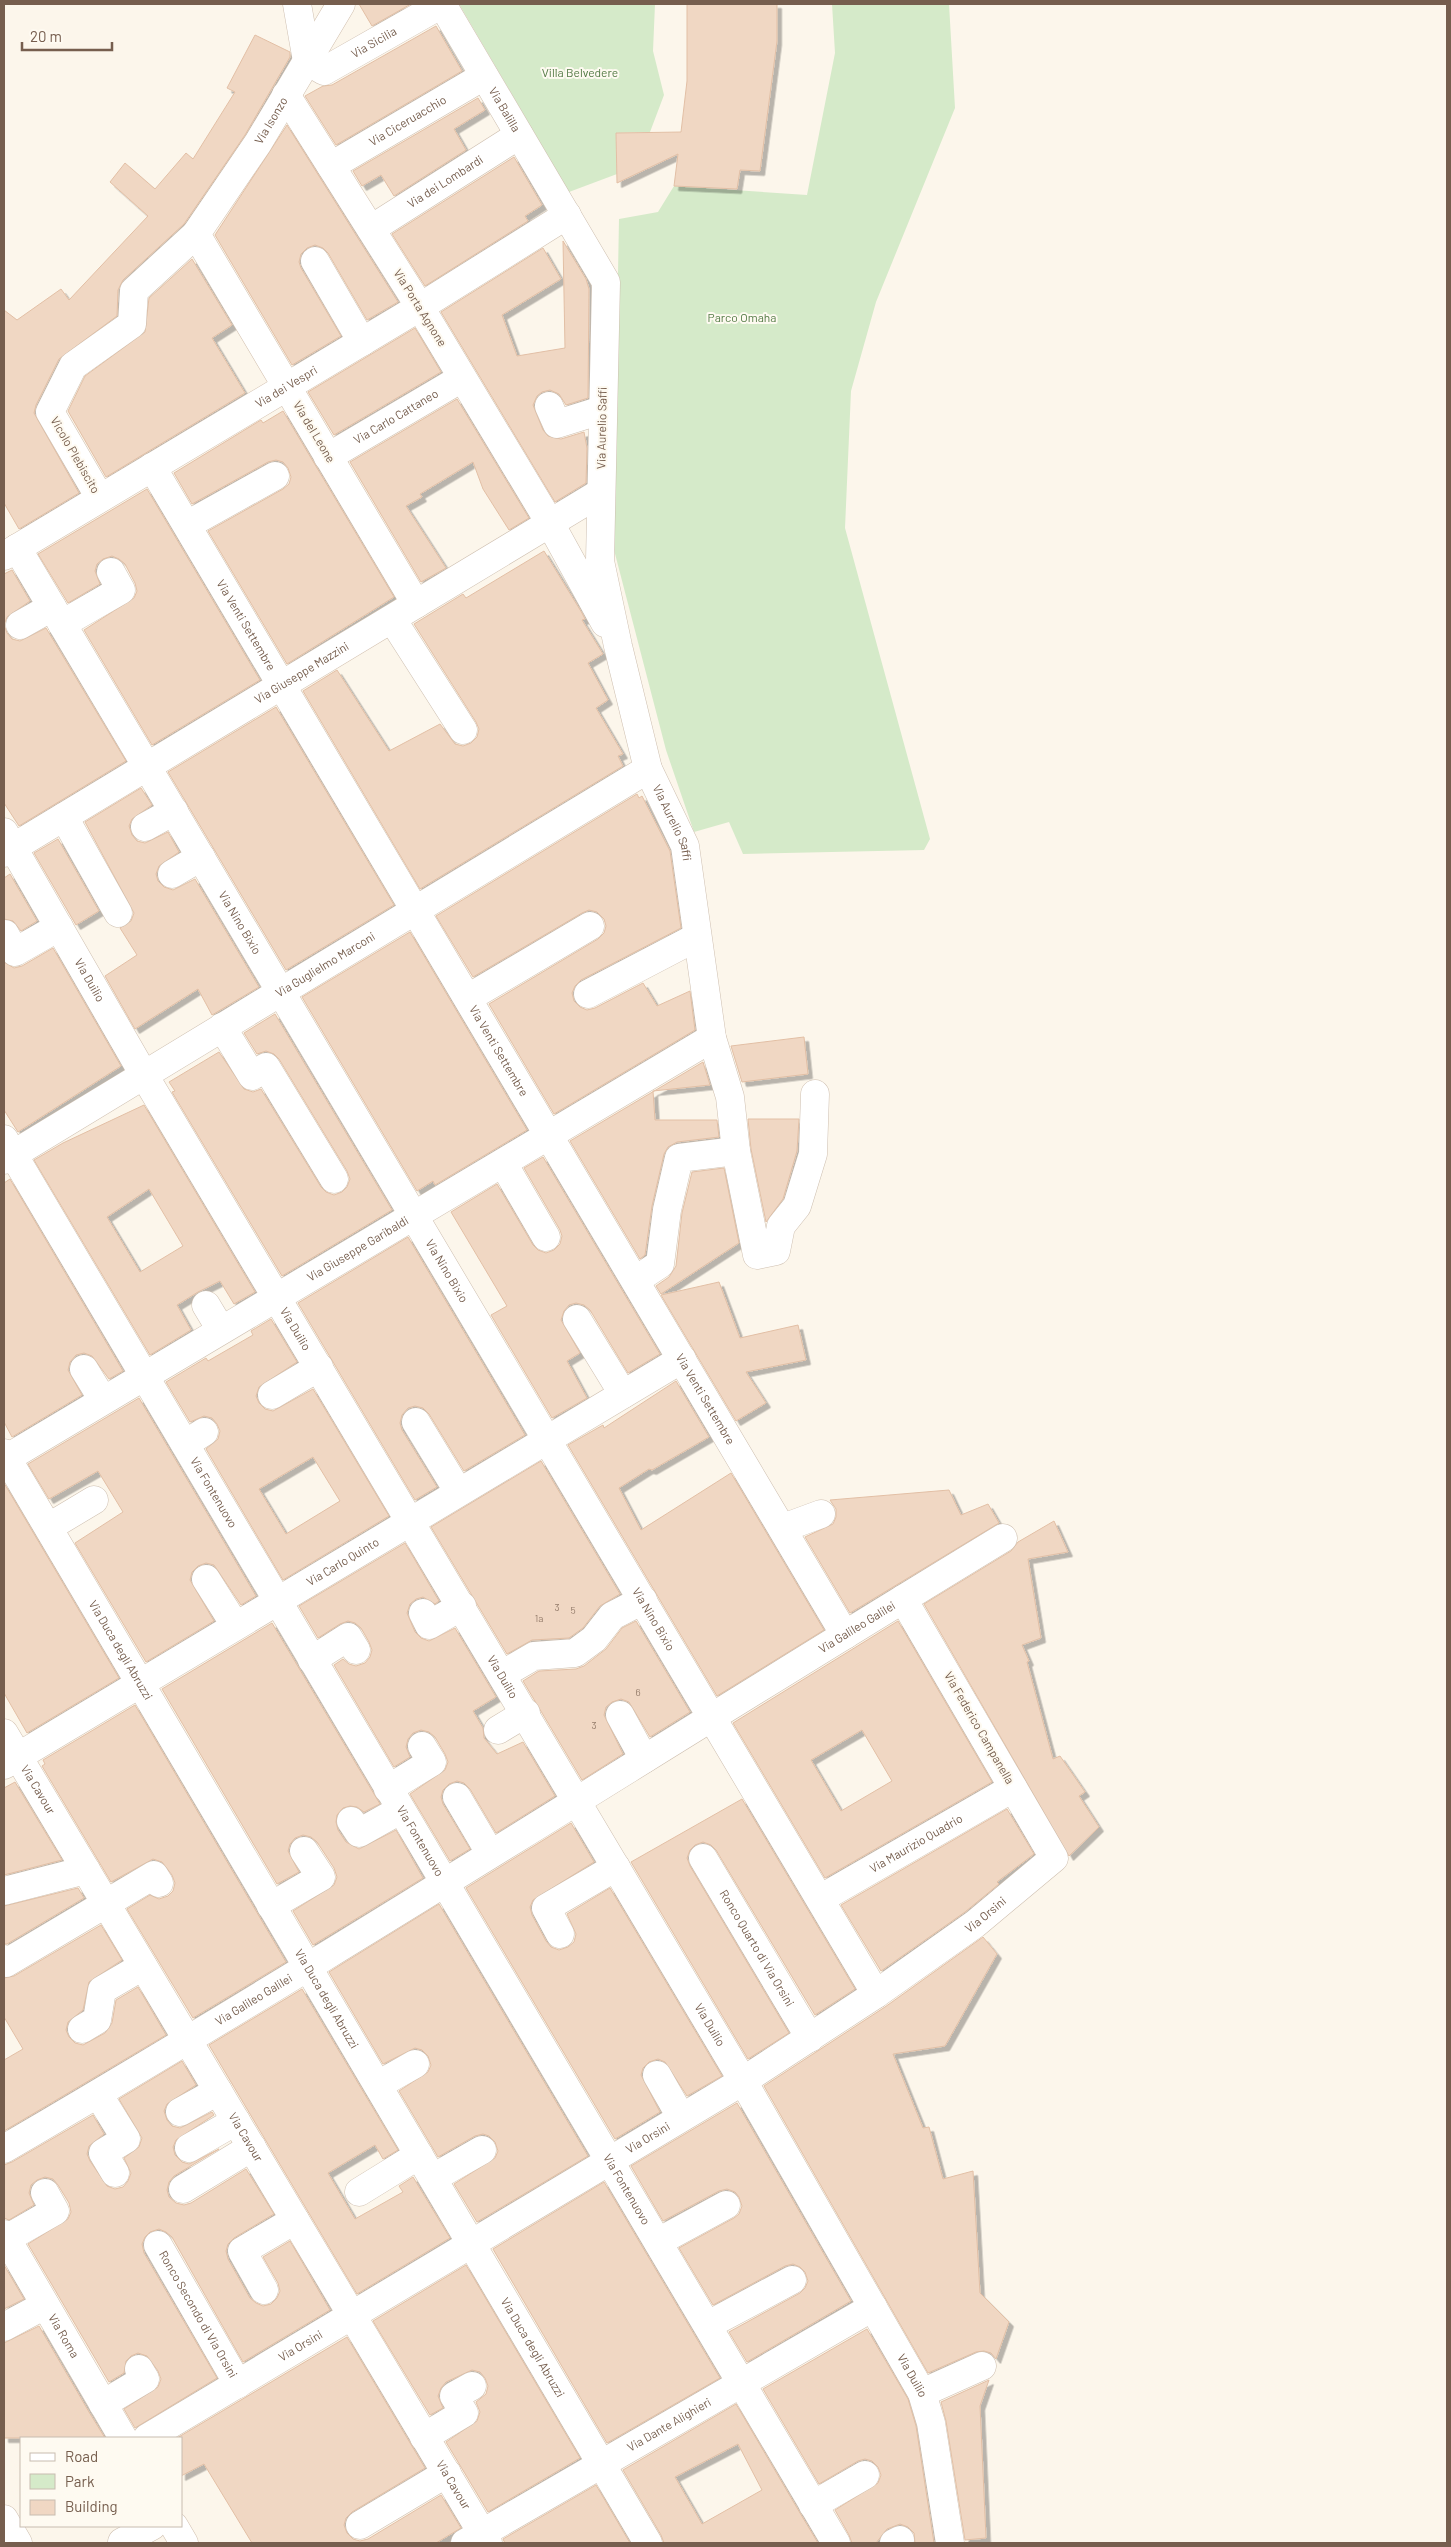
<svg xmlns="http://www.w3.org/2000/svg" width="1451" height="2547" font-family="Barlow,sans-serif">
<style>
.green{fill:#d5eac9}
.building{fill:#f0d7c3;stroke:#e2bfa5;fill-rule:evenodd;filter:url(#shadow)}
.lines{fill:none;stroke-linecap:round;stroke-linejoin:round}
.street-casing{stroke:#cebfb0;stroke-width:29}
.secondary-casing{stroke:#d1bfae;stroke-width:29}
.street{stroke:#fff;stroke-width:28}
.secondary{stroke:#fff;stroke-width:28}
.labels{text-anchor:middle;stroke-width:4;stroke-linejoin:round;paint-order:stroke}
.number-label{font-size:10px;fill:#947c6b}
.street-label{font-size:12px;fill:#765e4e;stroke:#fefaf1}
.park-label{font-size:12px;fill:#547b46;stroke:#fefaf1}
</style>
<defs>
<filter id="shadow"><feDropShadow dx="4.5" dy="4.5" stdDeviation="0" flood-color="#0004"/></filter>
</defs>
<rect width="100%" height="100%" fill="#fcf6eb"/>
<!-- green -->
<g class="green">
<polygon points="459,4 655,4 653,51 664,95 650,132 616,133 617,174 569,192"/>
<polygon points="832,4 949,4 955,108 876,302 851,391 845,528 930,839 924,850 743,854 729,822 694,832 666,750 613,546 619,219 658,212 674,186 807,195 835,53"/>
</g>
<!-- building -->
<g class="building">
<polygon points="359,4 411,4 372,26"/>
<polygon points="687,4 777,4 777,41 760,171 740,170 737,189 674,186 678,154 617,183 616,133 681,132 687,81"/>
<polygon points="436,26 462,71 336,145 305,96 323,86 332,85"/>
<polygon points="255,35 290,52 290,57 245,135 184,224 123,280 118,290 117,316 59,359 36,405 34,413 79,493 19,529 4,503 4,310 17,320 61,289 69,300 148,216 110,182 125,163 155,189 186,153 193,159 235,92 227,88"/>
<polygon points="478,98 485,110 454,129 466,150 394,196 381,175 362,186 353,171"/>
<polygon points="287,125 398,302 367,320 328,253 323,248 315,245 307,248 301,254 299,262 301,268 341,336 292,365 215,235"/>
<polygon points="514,157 542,205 525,216 528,221 425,286 392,234"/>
<polygon points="563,241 586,279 589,289 588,398 566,405 559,394 550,390 542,392 537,396 533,405 543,430 548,436 561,439 584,432 587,448 586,483 555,502 441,312 543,248 561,279 502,315 517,356 565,348"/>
<polygon points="192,259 232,325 212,338 245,393 106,477 68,411 85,376 145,332 149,298"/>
<polygon points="415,328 441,372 334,435 308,392"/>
<polygon points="457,399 529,518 509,530 483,489 473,462 420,494 422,497 406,506 446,568 421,582 350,462"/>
<polygon points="283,411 394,597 287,664 208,531 283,489 289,484 291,477 288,468 283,462 276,460 268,462 192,504 174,473 261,420 263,423"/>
<polygon points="147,489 260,680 152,745 84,630 134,598 137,591 135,583 125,564 119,559 112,556 103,559 97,564 95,571 100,584 68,603 38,554"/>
<polygon points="544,551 582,613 585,619 582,620 603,654 588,663 608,700 596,708 623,754 618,756 623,766 420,889 303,691 337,670 389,751 440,724 455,744 463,746 471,743 477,737 479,729 476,722 414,624 463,594 466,598"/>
<polygon points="12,570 30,601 7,617 4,625 7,633 12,639 20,641 46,628 126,761 19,826 4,803 4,574"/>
<polygon points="276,707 394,905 286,970 168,772"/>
<polygon points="141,788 152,805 132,819 129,826 132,835 137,841 145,843 168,832 179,852 159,866 156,874 158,881 164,887 173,890 195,879 259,987 212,1015 198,989 135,1029 105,976 137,955 120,928 131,921 134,913 85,822"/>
<polygon points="637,794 639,798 642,796 670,851 681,928 581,980 575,986 572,993 574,1001 580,1007 587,1010 595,1008 643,983 657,1006 690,991 695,1030 554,1114 489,1004 598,939 604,933 606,926 604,919 597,912 589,910 582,913 473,977 436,916"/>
<polygon points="58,839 99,911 76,925 34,853"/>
<polygon points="10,874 37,921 21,931 13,921 4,919 4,878"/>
<polygon points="410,932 527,1130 435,1185 433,1181 417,1191 302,997"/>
<polygon points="53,948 121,1066 18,1132 4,1110 4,962 14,968 22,966"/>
<polygon points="275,1014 392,1210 282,1276 172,1092 175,1091 169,1082 219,1052 244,1089 253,1092 261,1089 321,1187 326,1192 334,1195 342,1192 347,1187 350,1179 347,1171 279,1059 274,1054 266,1051 257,1054 244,1033"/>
<polygon points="804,1037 808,1074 742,1082 731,1046"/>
<polygon points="703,1062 710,1085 653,1091 655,1120 717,1120 719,1137 677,1142 668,1147 664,1154 652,1206 645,1255 640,1259 570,1141"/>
<path d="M144 1105 255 1292 234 1304 220 1281 198 1292 177 1305 191 1330 150 1355 34 1160 63 1143ZM149 1189 183 1246 140 1272 107 1217Z"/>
<polygon points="748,1119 799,1119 797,1151 783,1199 766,1222 751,1149"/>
<polygon points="543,1157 660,1354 628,1373 590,1310 584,1305 576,1303 569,1305 564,1311 561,1320 580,1353 567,1361 587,1398 552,1418 491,1315 507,1306 451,1212 497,1184 533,1245 538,1250 546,1253 554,1250 560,1244 562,1236 560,1230 524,1168"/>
<polygon points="724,1168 739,1243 661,1294 656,1286 669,1277 676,1266 682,1213 692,1172"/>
<polygon points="10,1179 123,1371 109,1379 92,1356 84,1353 76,1355 70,1362 68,1370 82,1395 12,1437 4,1422 4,1183"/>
<polygon points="408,1237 525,1435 464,1471 429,1414 423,1408 415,1406 408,1408 402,1415 400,1423 402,1430 437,1487 415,1500 298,1303"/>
<polygon points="719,1282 740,1338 798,1325 806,1360 746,1372 766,1403 736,1421 661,1295"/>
<path d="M271 1319 297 1362 259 1387 256 1396 259 1403 265 1409 273 1411 313 1389 389 1516 283 1580 206 1449 218 1439 220 1431 217 1424 212 1418 204 1416 190 1422 166 1382 206 1358 208 1361 253 1335 251 1331ZM313 1457 340 1501 286 1534 259 1489Z"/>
<polygon points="676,1381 709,1437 652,1470 649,1469 619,1488 641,1530 731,1473 824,1630 717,1696 568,1445 603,1425 604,1428"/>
<polygon points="139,1398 256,1596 241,1605 214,1565 206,1563 198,1566 192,1572 190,1580 214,1621 146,1662 75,1543 123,1512 98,1471 49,1499 28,1464"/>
<polygon points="541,1461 620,1594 600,1606 583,1628 569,1638 532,1640 507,1654 431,1527"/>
<polygon points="4,1483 119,1678 27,1733 4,1693"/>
<polygon points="949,1490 961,1515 988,1504 999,1523 850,1613 805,1537 833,1524 836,1517 836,1509 830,1500"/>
<polygon points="1054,1521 1068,1552 1028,1559 1041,1638 1022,1645 1029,1661 1027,1662 1053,1759 1060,1756 1085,1792 1079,1796 1099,1827 1069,1856 924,1604 1011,1551 1018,1542"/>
<polygon points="405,1543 439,1601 435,1604 423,1597 416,1599 410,1604 407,1613 415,1632 421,1638 429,1641 455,1628 496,1697 473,1711 483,1728 484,1738 497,1754 523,1742 555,1796 496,1833 470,1789 464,1783 457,1781 449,1784 443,1790 441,1797 443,1804 470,1849 450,1861 410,1794 445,1770 448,1762 445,1754 435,1737 429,1732 421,1730 413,1733 408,1739 406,1747 410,1757 394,1767 334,1665 343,1659 349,1664 356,1666 365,1663 370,1657 372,1650 369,1642 361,1628 355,1623 348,1621 340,1624 318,1638 299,1606"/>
<polygon points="636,1621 690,1712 650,1737 629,1702 621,1699 612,1702 606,1707 604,1715 623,1754 582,1780 523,1681 539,1671 576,1669 584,1666 606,1649 622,1628"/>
<path d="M898 1621 992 1782 825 1878 733 1723ZM862 1730 892 1781 841 1811 811 1760Z"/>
<polygon points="272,1623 380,1804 364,1812 357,1807 350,1806 343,1808 337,1815 336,1822 338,1830 346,1842 359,1849 396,1830 423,1878 313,1945 293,1911 334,1885 337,1877 334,1868 317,1842 311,1837 303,1835 295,1838 290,1844 288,1851 299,1872 277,1884 162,1689"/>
<polygon points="135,1705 286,1962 193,2018 127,1909 150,1895 159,1899 168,1896 173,1891 175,1883 172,1875 162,1862 153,1859 111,1882 42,1766 45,1764 43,1760"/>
<polygon points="15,1782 62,1860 4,1875 4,1788"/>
<polygon points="742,1799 855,1989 815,2015 716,1850 711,1845 703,1842 695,1845 690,1850 687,1858 690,1866 789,2033 748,2059 631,1862"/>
<polygon points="1007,1809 1034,1854 997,1882 999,1884 965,1912 881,1971 841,1905"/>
<polygon points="571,1823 594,1862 533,1900 530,1907 532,1915 546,1941 551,1947 559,1950 568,1947 574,1942 576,1934 567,1914 610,1888 722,2076 687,2096 665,2062 658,2059 649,2062 643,2068 641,2075 660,2112 615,2139 466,1888"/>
<polygon points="78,1888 84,1898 7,1944 4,1944 4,1906"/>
<polygon points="439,1904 588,2156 477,2222 454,2184 495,2158 498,2151 495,2142 489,2136 483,2134 475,2136 438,2157 399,2091 428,2072 431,2065 428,2056 422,2050 415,2048 383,2064 329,1972"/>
<polygon points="101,1925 122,1960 89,1982 83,2010 68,2022 66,2030 69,2037 75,2043 83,2045 105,2033 112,2023 116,2000 138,1987 166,2035 4,2131 4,2060 23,2049 4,2017 4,1978 14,1976"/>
<polygon points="983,1937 997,1954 945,2046 893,2054 923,2128 929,2127 943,2179 973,2171 980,2293 1009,2322 996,2359 991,2353 984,2351 976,2352 928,2373 764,2086 885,2007"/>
<polygon points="302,1989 398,2150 383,2159 375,2145 328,2173 355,2219 403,2192 399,2186 413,2177 450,2238 357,2294 209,2045"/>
<polygon points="182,2061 196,2085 167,2104 164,2111 167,2120 172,2126 180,2128 212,2112 214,2115 176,2140 173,2147 175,2155 182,2162 189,2164 219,2149 174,2176 169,2182 167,2190 169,2197 176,2203 184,2205 191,2203 246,2169 274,2214 234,2238 228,2244 226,2251 228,2259 250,2298 256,2303 263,2306 271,2304 277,2298 280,2291 278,2283 263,2257 290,2241 330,2310 243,2362 172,2237 166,2232 159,2229 150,2232 145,2237 142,2244 144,2253 217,2378 135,2428 124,2409 158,2387 161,2379 158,2371 147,2356 138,2353 131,2356 126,2361 124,2373 109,2382 28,2244 68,2219 71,2212 69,2203 58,2185 53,2179 45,2177 37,2180 31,2185 29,2193 34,2205 9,2220 4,2218 4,2165 12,2162 93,2115 104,2134 89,2146 87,2154 90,2161 107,2186 115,2189 123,2187 128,2181 131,2173 124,2158 139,2147 142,2138 119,2099"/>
<polygon points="737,2103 851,2301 747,2362 729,2332 800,2293 805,2288 808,2281 805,2272 800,2267 793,2264 785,2266 713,2305 679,2248 734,2218 739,2214 742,2206 739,2197 735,2192 727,2189 719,2191 663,2221 631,2166"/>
<polygon points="604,2182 720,2378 607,2443 493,2249"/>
<polygon points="4,2265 24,2299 4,2309"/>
<polygon points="466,2265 580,2458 488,2512 446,2442 477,2421 480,2412 476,2402 486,2394 488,2386 485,2378 480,2372 472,2370 446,2382 441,2388 438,2396 443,2408 430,2415 373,2321"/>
<polygon points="39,2326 89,2412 105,2438 4,2438 4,2343"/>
<polygon points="867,2329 908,2399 916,2426 934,2543 915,2543 914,2533 908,2527 900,2524 887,2529 876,2543 852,2543 849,2535 835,2510 878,2483 881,2475 878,2467 872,2461 865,2459 858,2461 819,2484 763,2389"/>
<polygon points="347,2337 425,2468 352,2512 346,2518 344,2525 347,2533 353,2539 360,2541 368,2539 441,2495 461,2528 436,2543 252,2543 204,2464 181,2476 181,2438 177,2438"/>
<polygon points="989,2380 980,2406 986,2538 965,2540 946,2421 941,2402"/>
<path d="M736 2404 800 2513 818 2543H664L661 2535 623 2470ZM738 2444 762 2490 702 2524 675 2477Z"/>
<polygon points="596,2485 630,2543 505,2543 503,2539"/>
</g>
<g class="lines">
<!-- street casing -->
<g class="street-casing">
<g id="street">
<path id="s1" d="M297 4 307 61 324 71 442 4 606 282 600 561 618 646 648 769 685 846 712 1038 730 1097 736 1151 757 1255 776 1251 781 1226 797 1206 813 1154 815 1094"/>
<path id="s2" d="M331 166 484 76"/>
<polyline points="567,215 420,307 550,523 605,623"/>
<path id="s3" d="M371 229 519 135"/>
<polyline points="315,261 362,342"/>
<polyline points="549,406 557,424 602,410"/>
<path id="s4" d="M328 457 462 378"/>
<path id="s5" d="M152 467 845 1635"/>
<polyline points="100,498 50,412 73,366 132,324 134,291 196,234"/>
<polyline points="187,525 275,476"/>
<path id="s6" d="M17 548 876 1994"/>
<polyline points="416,604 600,493"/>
<polyline points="392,619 463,730"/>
<polyline points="62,624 121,590 111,572"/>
<polyline points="20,625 52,607"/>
<polyline points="64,817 118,913"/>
<polyline points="145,827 174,811"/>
<path id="s7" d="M4 832 144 1075 743 2081 922 2393 931 2423 950 2543"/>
<polyline points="172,874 201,857"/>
<polyline points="5,934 15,952 59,927"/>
<polyline points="588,994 697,937"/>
<polyline points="468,998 590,926"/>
<polyline points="222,1027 252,1076 266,1067 334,1179"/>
<path id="s8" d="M4 1139 836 2543"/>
<path id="s9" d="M4 1160 648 769"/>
<polyline points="503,1163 546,1237"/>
<polyline points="636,1280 660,1264 667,1210 679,1158 736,1151"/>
<polyline points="206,1305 221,1330"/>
<polyline points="577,1319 623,1394"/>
<polyline points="84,1369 103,1400"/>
<polyline points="272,1395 319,1367"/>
<polyline points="416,1422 458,1491"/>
<polyline points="185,1444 204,1432"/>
<path id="s10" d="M4 1453 648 2543"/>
<path id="s11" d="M4 1460 712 1038"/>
<polyline points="49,1527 94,1500"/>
<polyline points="783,1528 821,1514"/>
<polyline points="206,1579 235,1625"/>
<polyline points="423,1613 429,1625 462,1606"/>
<polyline points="312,1660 348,1637 356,1650"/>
<polyline points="503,1674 534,1656 575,1653 594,1639 612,1616 643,1600"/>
<polyline points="620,1715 644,1759"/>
<polyline points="498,1730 526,1713"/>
<path id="s12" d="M4 1765 682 1359"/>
<polyline points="388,1789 432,1762 422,1746"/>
<polyline points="457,1797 490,1853"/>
<polyline points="351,1821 359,1833 400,1810"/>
<path id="s13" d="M703 1858 810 2038"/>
<polyline points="4,1891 86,1870"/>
<path id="s14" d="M820 1899 1013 1788"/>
<polyline points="271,1906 321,1877 304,1851"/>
<polyline points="560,1934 546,1908 616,1867"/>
<polyline points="4,1959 6,1963 154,1875 159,1883"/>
<polyline points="82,2029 97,2020 102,1990 143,1966"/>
<polyline points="657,2075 681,2117"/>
<polyline points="378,2085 415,2064"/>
<polyline points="98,2094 126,2139 103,2153 115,2173"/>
<polyline points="180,2112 218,2091"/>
<polyline points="189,2148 236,2121"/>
<path id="s15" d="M4 2149C341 1952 669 1741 1003 1538"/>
<polyline points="433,2178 482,2150"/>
<polyline points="183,2189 252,2147"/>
<polyline points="359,2192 419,2155"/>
<polyline points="6,2239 55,2211 45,2193"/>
<polyline points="658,2242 726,2205"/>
<path id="s16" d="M158 2245 238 2384"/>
<polyline points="264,2290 242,2251 295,2220"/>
<polyline points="708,2325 792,2280"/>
<polyline points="4,2327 45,2305"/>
<polyline points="922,2393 982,2366"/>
<polyline points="103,2404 145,2379 139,2369"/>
<polyline points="424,2437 464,2413 454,2396 472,2386"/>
<path id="s17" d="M147 2438 743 2081 876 1994 975 1924 1054 1858 903 1599"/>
<polyline points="813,2505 865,2475"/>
<polyline points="4,2519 18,2543"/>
<polyline points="360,2525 447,2473"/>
<polyline points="122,2542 152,2526"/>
<path id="s18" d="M465 2543 873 2307"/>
<polyline points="894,2543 900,2540"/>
</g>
</g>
<!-- secondary casing -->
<g class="secondary-casing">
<g id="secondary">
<path id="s19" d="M4 556 420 307 286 95"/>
<path id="s20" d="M4 853 416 604 196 234 258 143 341 4"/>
<path id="s21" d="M4 1733 488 2543"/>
<path id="s22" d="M4 2234 123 2438"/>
<polyline points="174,2526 184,2543"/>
</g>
</g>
<!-- street -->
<use href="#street" class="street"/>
<!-- secondary -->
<use href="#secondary" class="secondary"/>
</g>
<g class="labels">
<!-- number labels -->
<g class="number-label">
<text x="557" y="1611">3</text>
<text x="573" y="1614">5</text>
<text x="539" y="1622">1a</text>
<text x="638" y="1696">6</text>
<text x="594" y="1729">3</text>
</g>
<!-- street labels -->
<g class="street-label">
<text dy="4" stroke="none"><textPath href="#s1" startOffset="135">Via Sicilia</textPath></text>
<text dy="4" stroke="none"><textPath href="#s1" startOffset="336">Via Balilla</textPath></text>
<text dy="4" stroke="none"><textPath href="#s20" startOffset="1048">Via Isonzo</textPath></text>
<text dy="4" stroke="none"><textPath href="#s2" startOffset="89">Via Ciceruacchio</textPath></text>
<text dy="4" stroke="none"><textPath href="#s3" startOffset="88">Via dei Lombardi</textPath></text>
<text transform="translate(420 308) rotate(58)" y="4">Via Porta Agnone</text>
<text dy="4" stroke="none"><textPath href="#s19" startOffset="329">Via dei Vespri</textPath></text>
<text dy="4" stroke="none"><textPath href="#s4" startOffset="79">Via Carlo Cattaneo</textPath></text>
<text transform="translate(602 428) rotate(-89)" y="4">Via Aurelio Saffi</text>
<text transform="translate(314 432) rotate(59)" y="4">Via del Leone</text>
<text transform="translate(75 455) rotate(60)" y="4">Vicolo Plebiscito</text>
<text dy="4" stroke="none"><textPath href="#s5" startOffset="184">Via Venti Settembre</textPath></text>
<text dy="4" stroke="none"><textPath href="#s20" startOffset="348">Via Giuseppe Mazzini</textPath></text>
<text dy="4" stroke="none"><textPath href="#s1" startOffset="1088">Via Aurelio Saffi</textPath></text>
<text dy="4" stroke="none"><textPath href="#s6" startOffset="436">Via Nino Bixio</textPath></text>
<text dy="4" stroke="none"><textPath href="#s9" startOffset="376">Via Guglielmo Marconi</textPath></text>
<text dy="4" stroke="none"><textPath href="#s7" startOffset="171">Via Duilio</textPath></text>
<text dy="4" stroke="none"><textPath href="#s5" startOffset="679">Via Venti Settembre</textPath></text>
<text dy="4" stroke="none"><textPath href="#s11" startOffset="412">Via Giuseppe Garibaldi</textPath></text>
<text dy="4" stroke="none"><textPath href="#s6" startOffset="841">Via Nino Bixio</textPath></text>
<text dy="4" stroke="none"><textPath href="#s7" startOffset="576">Via Duilio</textPath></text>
<text dy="4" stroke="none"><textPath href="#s5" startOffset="1084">Via Venti Settembre</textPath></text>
<text dy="4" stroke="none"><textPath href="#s8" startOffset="411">Via Fontenuovo</textPath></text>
<text dy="4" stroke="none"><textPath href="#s12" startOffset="395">Via Carlo Quinto</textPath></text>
<text dy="4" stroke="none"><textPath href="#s6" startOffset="1246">Via Nino Bixio</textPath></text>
<text dy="4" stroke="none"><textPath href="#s15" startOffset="1000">Via Galileo Galilei</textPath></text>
<text dy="4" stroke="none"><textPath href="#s10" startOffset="229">Via Duca degli Abruzzi</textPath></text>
<text dy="4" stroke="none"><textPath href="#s7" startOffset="981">Via Duilio</textPath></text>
<text transform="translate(979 1728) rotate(60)" y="4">Via Federico Campanella</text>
<text dy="4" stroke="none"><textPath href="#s21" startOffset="66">Via Cavour</textPath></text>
<text dy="4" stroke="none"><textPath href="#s8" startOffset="816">Via Fontenuovo</textPath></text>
<text dy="4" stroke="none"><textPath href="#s14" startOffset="111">Via Maurizio Quadrio</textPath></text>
<text dy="4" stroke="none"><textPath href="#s17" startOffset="989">Via Orsini</textPath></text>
<text dy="4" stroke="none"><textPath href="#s13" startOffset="105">Ronco Quarto di Via Orsini</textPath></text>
<text dy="4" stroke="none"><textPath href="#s10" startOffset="634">Via Duca degli Abruzzi</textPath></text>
<text dy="4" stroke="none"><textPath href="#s15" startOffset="291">Via Galileo Galilei</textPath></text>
<text dy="4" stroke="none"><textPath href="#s7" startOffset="1386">Via Duilio</textPath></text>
<text dy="4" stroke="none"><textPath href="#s17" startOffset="584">Via Orsini</textPath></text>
<text dy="4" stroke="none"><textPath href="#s21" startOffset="471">Via Cavour</textPath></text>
<text dy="4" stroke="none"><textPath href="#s8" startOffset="1221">Via Fontenuovo</textPath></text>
<text dy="4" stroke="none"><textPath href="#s16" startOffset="80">Ronco Secondo di Via Orsini</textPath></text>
<text dy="4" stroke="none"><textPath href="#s22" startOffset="118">Via Roma</textPath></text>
<text dy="4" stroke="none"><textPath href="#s10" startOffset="1039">Via Duca degli Abruzzi</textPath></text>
<text dy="4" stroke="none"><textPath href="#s17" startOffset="179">Via Orsini</textPath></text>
<text dy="4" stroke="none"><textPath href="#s7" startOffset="1791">Via Duilio</textPath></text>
<text dy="4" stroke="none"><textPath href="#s18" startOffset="236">Via Dante Alighieri</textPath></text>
<text dy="4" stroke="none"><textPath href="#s21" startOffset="876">Via Cavour</textPath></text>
</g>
<!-- park labels -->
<g class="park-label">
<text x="580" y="77">Villa Belvedere</text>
<text x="742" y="322">Parco Omaha</text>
</g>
</g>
<!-- border -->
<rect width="1451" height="2547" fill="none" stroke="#765e4e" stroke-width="10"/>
<!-- legend -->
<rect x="20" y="2437" width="162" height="90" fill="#fefaf1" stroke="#c8bcb0"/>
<rect x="30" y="2453" width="25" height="8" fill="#ffffff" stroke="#c8bcb0"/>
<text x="65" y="2462" font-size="15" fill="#765e4e">Road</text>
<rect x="30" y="2474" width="25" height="15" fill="#d5eac9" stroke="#c8bcb0"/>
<text x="65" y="2487" font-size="15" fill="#765e4e">Park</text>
<rect x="30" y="2500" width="25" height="15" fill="#f0d7c3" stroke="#c8bcb0"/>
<text x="65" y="2512" font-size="15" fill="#765e4e">Building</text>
<!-- scale -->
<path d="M22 42v8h90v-8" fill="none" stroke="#765e4e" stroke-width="2.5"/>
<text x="30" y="42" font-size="15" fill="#765e4e" stroke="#fefaf1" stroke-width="4" paint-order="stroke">20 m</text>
</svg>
